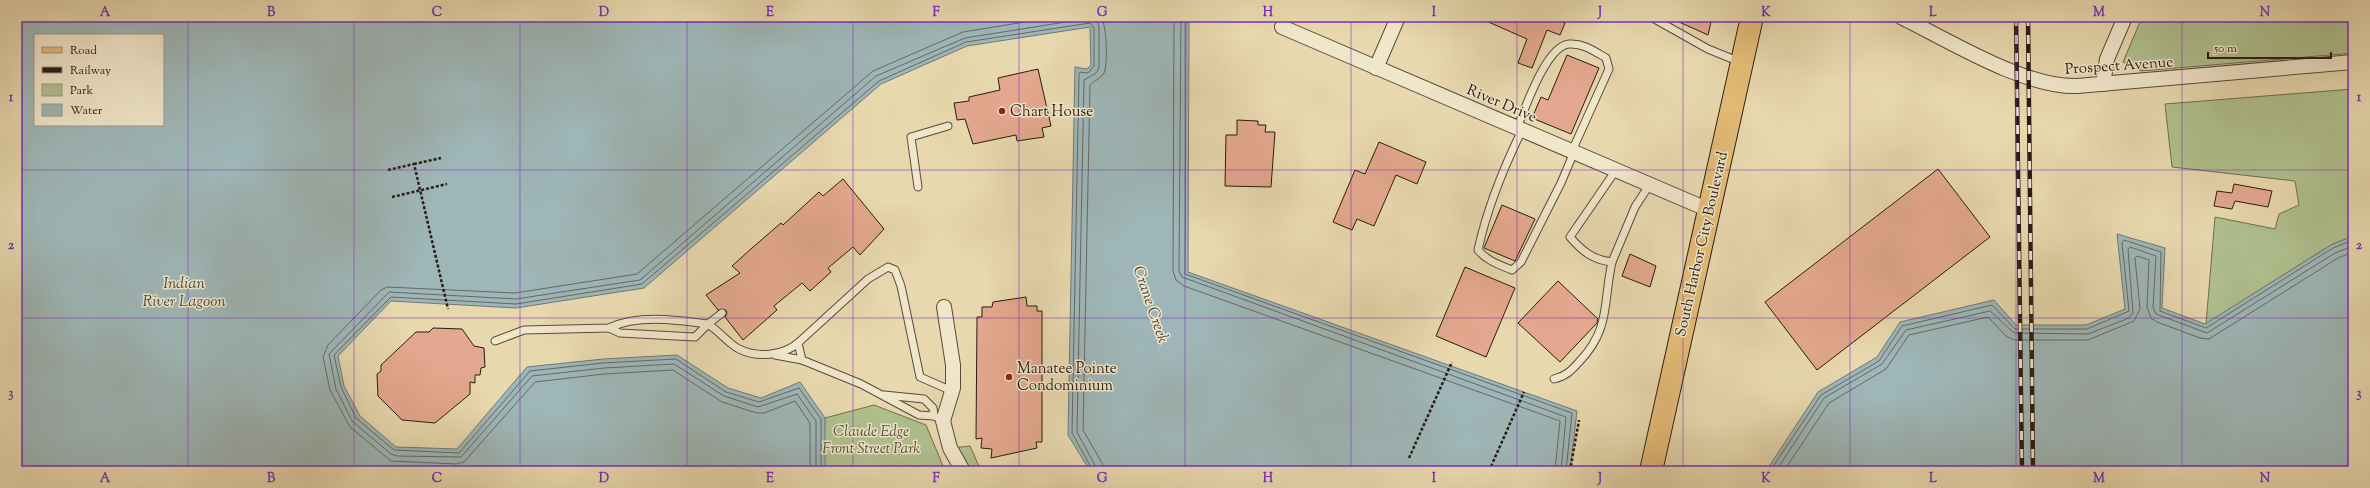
<svg xmlns="http://www.w3.org/2000/svg" width="2370" height="488" font-family="'Sorts Mill Goudy',serif">
<style>
.green{fill:#b0c08f;stroke:#6c6e51}
.water{fill:#9eb6b7;stroke:#6f7875;fill-rule:evenodd}
.lines{fill:none;stroke-linecap:round;stroke-linejoin:round}
.shore{stroke:#646865;stroke-width:1}
.building{fill:#e3a88f;stroke:#291b13}
.service-casing{stroke:#594a3a;stroke-width:9}
.minor-casing{stroke:#594a3a;stroke-width:16}
.primary-casing{stroke:#291b13;stroke-width:24}
.path{stroke:#291b13;stroke-width:2.5;stroke-dasharray:3 2;stroke-linecap:butt}
.service{stroke:#f0e6ca;stroke-width:7}
.minor{stroke:#f0e6ca;stroke-width:14}
.primary{stroke:#e4bc77;stroke-width:22}
.rail-casing{stroke:#291b13;stroke-width:4.5}
.rail{stroke:#f0e6ca;stroke-width:3;stroke-dasharray:9;stroke-linecap:butt}
.grid{fill:none;stroke:#7b2cbf;stroke-width:1;stroke-opacity:0.55}
.poi-dot{fill:#8f2418;stroke:#f0e6ca;stroke-width:1.5}
.labels{text-anchor:middle;stroke-width:3;stroke-linejoin:round;paint-order:stroke}
.street-label{font-size:15px;fill:#291b13;stroke:#f0e6ca}
.poi-label{font-size:15px;fill:#291b13;stroke:#f0e6ca;text-anchor:start}
.park-label{font-size:15px;font-style:italic;fill:#524d38;stroke:#f0e6ca}
.water-label{font-size:16px;font-style:italic;fill:#4c4a44;stroke:#f0e6ca}
.neatline{fill:none;stroke:#7b2cbf;stroke-width:1.5}
.grid-label{font-size:13px;text-anchor:middle;font-weight:bold;fill:#7b2cbf}
</style>
<rect width="100%" height="100%" fill="#e8d8ae"/>
<filter id="stains"><feTurbulence type="fractalNoise" baseFrequency=".005" numOctaves="4"/><feColorMatrix values="0 0 0 0 .2 0 0 0 0 .09 0 0 0 0 .02 0 0 0 .5 -.17"/></filter>
<radialGradient id="worn" r=".72"><stop offset=".6" stop-color="#630" stop-opacity="0"/><stop offset="1" stop-color="#630" stop-opacity=".3"/></radialGradient>
<!-- green -->
<g class="green">
<polygon points="2142,17 2353,17 2353,53 2141,71 2123,62"/>
<polygon points="2353,89 2353,236 2331,245 2206,324 2215,217 2275,229 2279,214 2299,205 2295,181 2172,167 2165,104"/>
<polygon points="874,405 926,425 943,466 948,471 823,471 825,418"/>
<polygon points="970,446 981,471 959,471 949,461 944,449"/>
</g>
<!-- water -->
<g class="water">
<path d="M17 17H1189L1188 272 1577 411 1570 471H1090L1068 435 1075 67 1086 69 1091 66 1090 27 967 46 881 84 644 288 516 308 391 301 338 356 344 386 360 416 396 447 457 449 527 367 603 359 677 355 728 388 761 398 800 382 825 418V471H17ZM35 35H163V125H35Z"/>
<polygon points="2117,234 2165,248 2162,308 2205,324 2331,245 2353,236 2353,471 1766,471 1818,392 1877,357 1900,322 1994,300 2016,325 2086,325 2125,309"/>
</g>
<g class="lines">
<!-- shore -->
<g class="shore">
<path d="M1101 17C1107 25 1108 64 1104 73 1100 79 1094 81 1090 85L1083 430 1102 463 1104 471"/>
<polyline points="1174,17 1173,271 1176,280 1184,286 1560,421 1555,471"/>
<polyline points="1181,17 1179,271 1182,277 1566,417 1561,471"/>
<polyline points="1186,17 1185,274 1572,413 1566,471"/>
<polyline points="810,471 810,423 795,401 764,413 757,413 722,402 673,370 604,374 535,382 464,462 456,464 391,461 350,427 330,390 323,357 328,345 381,290 387,287 515,293 637,274 873,71 963,32 1056,17"/>
<polyline points="816,471 816,421 797,394 758,407 724,396 674,364 604,368 532,376 461,457 397,456 391,454 352,421 336,389 329,354 389,292 516,299 640,280 876,76 965,38 1091,18 1097,21 1099,26 1099,68 1096,73 1084,80 1077,432 1098,471"/>
<polyline points="821,471 821,419 799,388 759,402 726,392 676,359 603,363 530,371 459,453 394,450 356,418 341,387 334,355 391,297 516,304 642,284 879,81 966,42 1090,23 1094,28 1094,66 1088,73 1080,72 1079,74 1072,433 1093,471"/>
<polyline points="1770,471 1821,395 1879,361 1902,326 1992,305 2015,329 2087,329 2129,311 2122,243 2124,240 2161,252 2160,311 2206,328 2333,248 2353,240"/>
<polyline points="1776,471 1824,398 1882,364 1906,330 1990,311 2014,333 2088,334 2129,318 2133,313 2128,249 2130,247 2156,256 2153,307 2156,314 2207,333 2335,253 2353,246"/>
<polyline points="1784,471 1829,403 1886,369 1909,335 1988,317 2006,336 2014,340 2088,340 2134,321 2140,309 2135,258 2137,256 2149,260 2147,307 2151,318 2157,322 2200,338 2209,339 2338,258 2353,252"/>
</g>
</g>
<!-- building -->
<g class="building">
<polygon points="1477,17 1552,17 1565,23 1560,35 1547,30 1532,68 1518,63 1527,39"/>
<polygon points="1668,17 1712,17 1708,35"/>
<polygon points="1567,55 1599,68 1571,134 1532,118 1541,97 1548,100"/>
<polygon points="1038,69 1051,126 1042,128 1044,137 1017,141 1016,135 973,144 965,119 957,120 954,103 969,101 969,97 1000,90 998,78"/>
<polygon points="1237,120 1258,121 1258,125 1266,125 1265,132 1275,132 1271,187 1225,186 1226,135 1237,135"/>
<polygon points="1379,142 1426,162 1417,184 1396,175 1374,226 1357,219 1352,230 1333,222 1355,170 1365,174"/>
<polygon points="1938,169 1990,237 1817,370 1765,302"/>
<polygon points="843,179 884,229 860,255 853,247 828,268 831,272 810,291 802,283 774,306 777,310 743,340 725,317 727,314 726,310 718,310 706,295 740,273 732,266 752,248 781,223 783,225 819,192 823,196"/>
<polygon points="2234,184 2272,191 2268,207 2235,201 2232,209 2214,206 2217,191 2232,193"/>
<polygon points="1502,205 1535,219 1515,261 1484,248"/>
<polygon points="1630,254 1656,266 1650,287 1622,276"/>
<polygon points="1465,267 1515,288 1486,357 1436,336"/>
<polygon points="1558,281 1598,319 1597,323 1560,362 1518,323"/>
<polygon points="1026,297 1027,306 1037,306 1037,311 1042,311 1042,442 1036,442 1037,448 991,458 992,449 981,448 982,438 976,439 977,317 982,317 982,307 992,307 993,302"/>
<polygon points="433,328 462,329 474,346 484,348 485,367 481,368 480,375 475,375 475,383 470,382 470,394 435,423 402,420 378,396 377,374 381,371 381,365 416,332 429,332"/>
</g>
<g class="lines">
<!-- service casing -->
<g class="service-casing">
<g id="service">
<polyline points="1651,17 1708,49 1740,62"/>
<path d="M1517 128C1525 109 1546 46 1569 44 1583 43 1594 51 1606 58L1609 69 1572 151"/>
<path d="M1522 130C1503 169 1487 208 1478 250 1487 261 1500 265 1512 270L1521 262 1561 183 1574 152"/>
<path d="M1616 170 1570 237C1582 251 1593 260 1612 262L1635 207 1650 184"/>
<polyline points="918,187 911,137 948,126"/>
<path d="M722 313 708 324C719 331 730 345 739 349 757 358 783 356 798 343"/>
<polyline points="609,328 620,333 695,337 708,324"/>
<path d="M495 341 524 330 609 328C637 314 678 320 708 324"/>
<polyline points="775,355 802,360"/>
<path d="M1554 379C1566 376 1571 371 1579 362 1611 329 1603 302 1612 262"/>
<polyline points="884,395 924,399 933,408 934,416"/>
<polyline points="943,421 934,416 919,415 861,384 802,360 798,343 868,279 888,267 895,270 901,286 920,377 952,391"/>
</g>
</g>
<!-- minor casing -->
<g class="minor-casing">
<g id="minor">
<path d="M1901 17C1948 40 2025 88 2077 86L2353 62"/>
<polyline points="1282,27 1709,210"/>
<polyline points="1376,68 1398,17"/>
<polyline points="2103,84 2107,59 2125,17"/>
<polyline points="944,307 953,365 953,388 943,421 950,448 963,471"/>
</g>
</g>
<!-- primary casing -->
<g class="primary-casing">
<polyline id="primary" points="1651,471 1752,17"/>
</g>
<!-- path -->
<g class="path">
<polyline points="414,164 441,158"/>
<polyline points="388,170 414,164 448,309"/>
<polyline points="392,197 447,184"/>
<polyline points="1409,458 1452,362"/>
<polyline points="1489,471 1524,392"/>
<polyline points="1570,471 1579,420"/>
</g>
<!-- service -->
<use href="#service" class="service"/>
<!-- minor -->
<use href="#minor" class="minor"/>
<!-- primary -->
<use href="#primary" class="primary"/>
<!-- rail casing -->
<g class="rail-casing">
<g id="rail">
<polyline points="2016,17 2022,471"/>
<polyline points="2028,17 2033,471"/>
</g>
</g>
<!-- rail -->
<use href="#rail" class="rail"/>
</g>
<!-- grid -->
<path class="grid" d="M188 17V471M354 17V471M520 17V471M687 17V471M853 17V471M1019 17V471M1185 17V471M1351 17V471M1517 17V471M1683 17V471M1850 17V471M2016 17V471M2182 17V471M17 170H2353M17 318H2353"/>
<!-- markers -->
<g class="poi-dot">
<circle cx="1002" cy="111" r="4"/>
<circle cx="1009" cy="377" r="4"/>
</g>
<g class="labels">
<!-- street labels -->
<g class="street-label">
<text transform="translate(2119 65) rotate(-4)" y="5">Prospect Avenue</text>
<text transform="translate(1502 103) rotate(23)" y="5">River Drive</text>
<text transform="translate(1701 244) rotate(-77)" y="5">South Harbor City Boulevard</text>
</g>
<!-- poi labels -->
<g class="poi-label">
<text x="1010" y="116">Chart House</text>
<text x="1017" y="373">Manatee Pointe<tspan x="1017" dy="17">Condominium</tspan></text>
</g>
<!-- park labels -->
<g class="park-label">
<text x="871" y="436">Claude Edge<tspan x="871" dy="17">Front Street Park</tspan></text>
</g>
<!-- water labels -->
<g class="water-label">
<text x="184" y="288">Indian<tspan x="184" dy="18">River Lagoon</tspan></text>
<text transform="translate(1152 304) rotate(71)" y="6">Crane Creek</text>
</g>
</g>
<!-- margin -->
<rect width="2370" height="488" fill="none" stroke="#e8d8ae" stroke-width="44"/>
<!-- legend -->
<rect x="34" y="34" width="130" height="92" fill="#f0e6ca" stroke="#a09581"/>
<rect x="42" y="47" width="20" height="6" fill="#e4bc77" stroke="#a09581"/>
<text x="70" y="54" font-size="12" fill="#291b13">Road</text>
<rect x="42" y="67" width="20" height="6" fill="#291b13" stroke="#a09581"/>
<text x="70" y="74" font-size="12" fill="#291b13">Railway</text>
<rect x="42" y="84" width="20" height="12" fill="#b0c08f" stroke="#a09581"/>
<text x="70" y="94" font-size="12" fill="#291b13">Park</text>
<rect x="42" y="104" width="20" height="12" fill="#9eb6b7" stroke="#a09581"/>
<text x="70" y="114" font-size="12" fill="#291b13">Water</text>
<!-- scale -->
<path d="M2208 52v6h123v-6" fill="none" stroke="#291b13" stroke-width="2"/>
<text x="2214" y="52" font-size="12" fill="#291b13" stroke="#f0e6ca" stroke-width="3" paint-order="stroke">50 m</text>
<rect x="22" y="22" width="2326" height="444" class="neatline"/>
<g class="grid-label">
<text x="105" y="16">A</text>
<text x="271" y="16">B</text>
<text x="437" y="16">C</text>
<text x="604" y="16">D</text>
<text x="770" y="16">E</text>
<text x="936" y="16">F</text>
<text x="1102" y="16">G</text>
<text x="1268" y="16">H</text>
<text x="1434" y="16">I</text>
<text x="1600" y="16">J</text>
<text x="1766" y="16">K</text>
<text x="1933" y="16">L</text>
<text x="2099" y="16">M</text>
<text x="2265" y="16">N</text>
<text x="11" y="101">1</text>
<text x="2359" y="101">1</text>
<text x="11" y="249">2</text>
<text x="2359" y="249">2</text>
<text x="11" y="397">3</text>
<text x="2359" y="397">3</text>
<text x="105" y="482">A</text>
<text x="271" y="482">B</text>
<text x="437" y="482">C</text>
<text x="604" y="482">D</text>
<text x="770" y="482">E</text>
<text x="936" y="482">F</text>
<text x="1102" y="482">G</text>
<text x="1268" y="482">H</text>
<text x="1434" y="482">I</text>
<text x="1600" y="482">J</text>
<text x="1766" y="482">K</text>
<text x="1933" y="482">L</text>
<text x="2099" y="482">M</text>
<text x="2265" y="482">N</text>
</g>
<rect width="100%" height="100%" filter="url(#stains)"/>
<rect width="100%" height="100%" fill="url(#worn)"/>
</svg>
